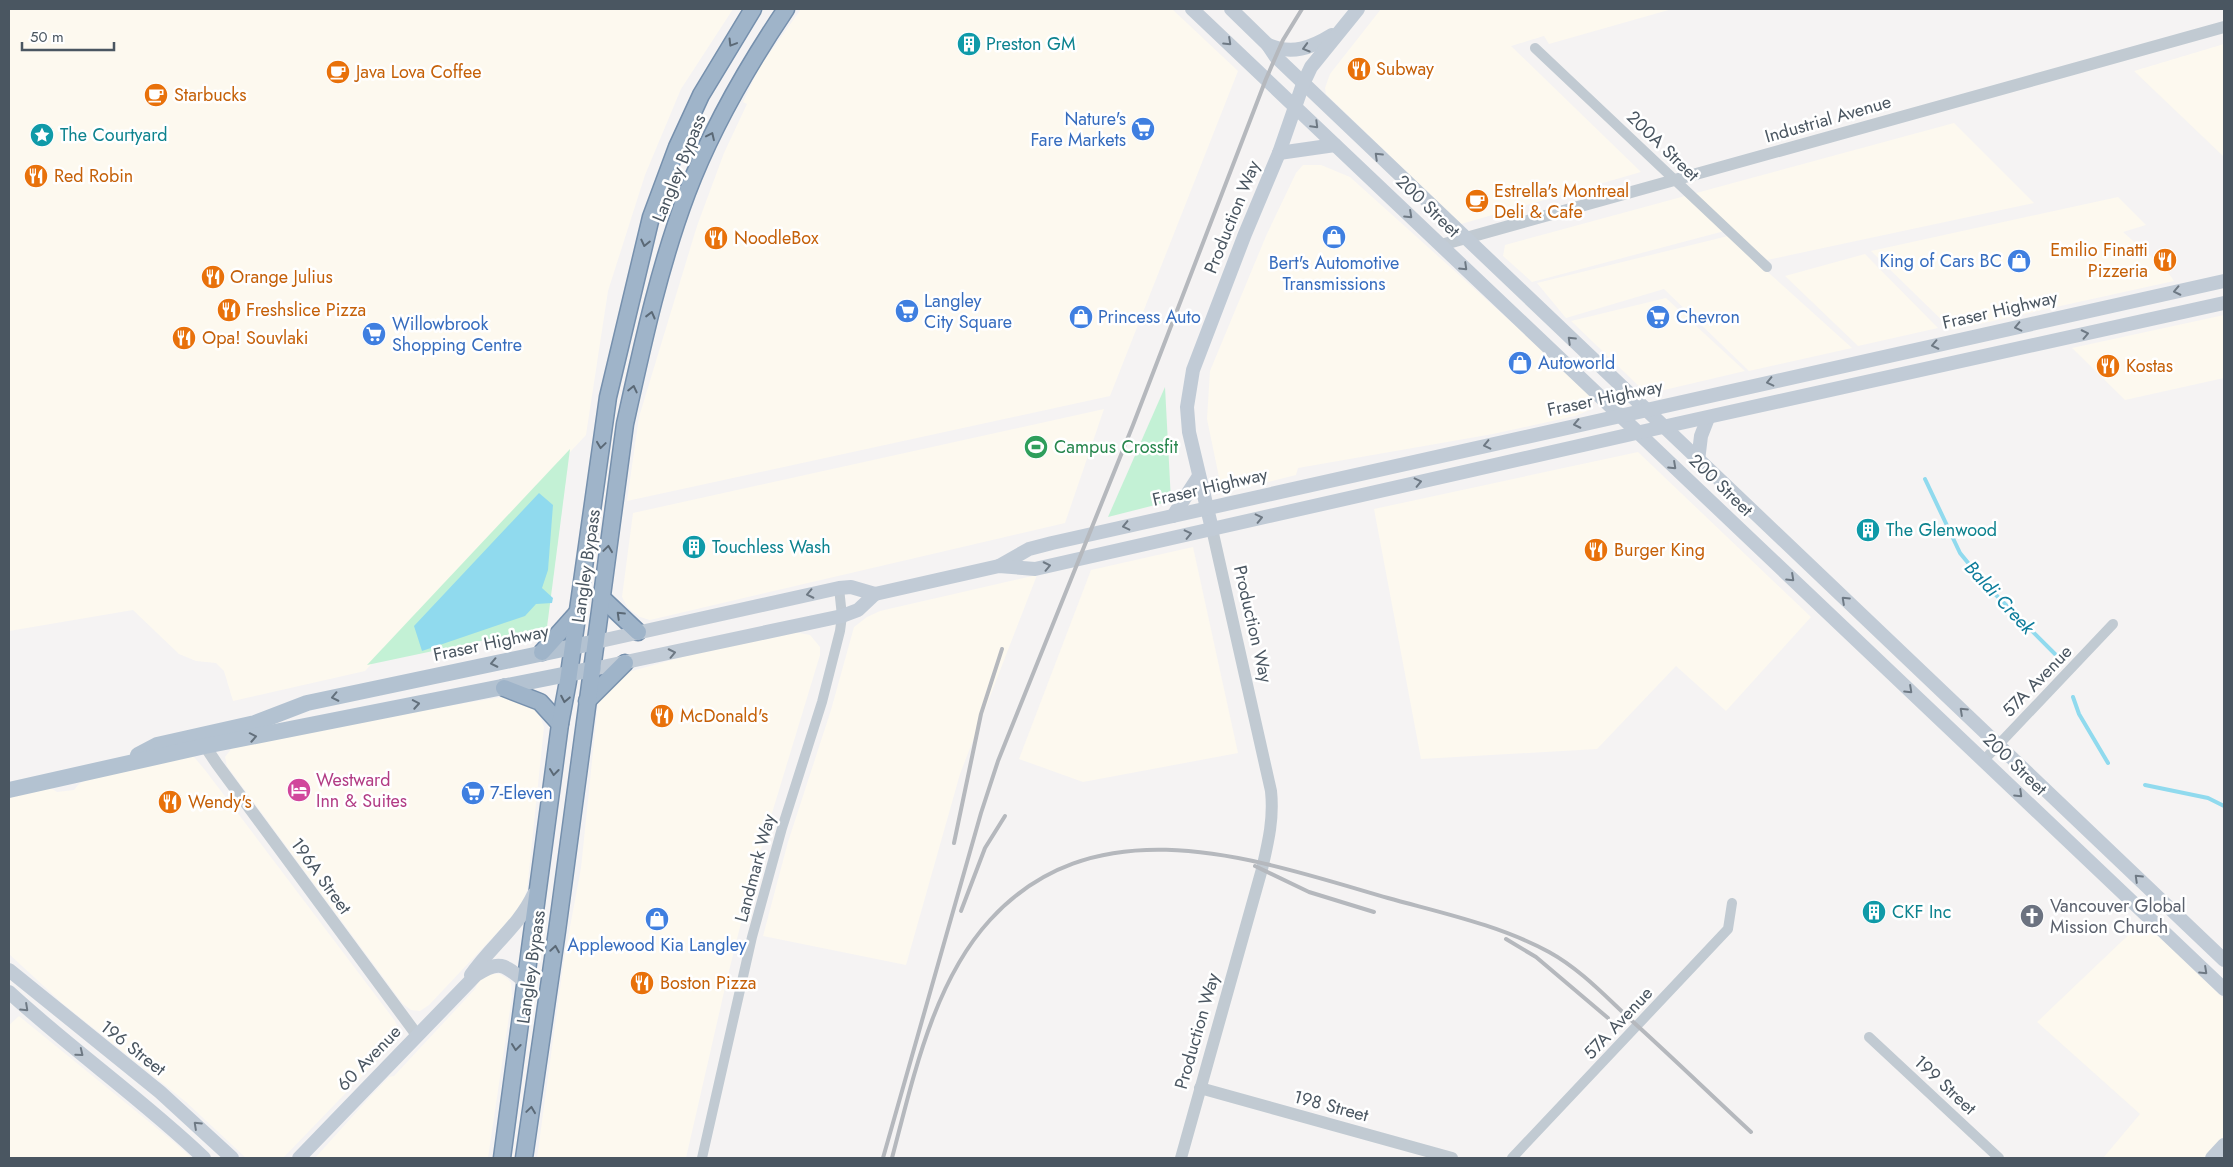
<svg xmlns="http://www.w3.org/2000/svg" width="2233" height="1167" font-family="Jost,sans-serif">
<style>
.commercial{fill:#fdf9ef}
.green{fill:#c3f1d5}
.water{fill:#90daee}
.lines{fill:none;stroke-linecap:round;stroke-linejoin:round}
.stream{stroke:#90daee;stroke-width:4}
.trunk-casing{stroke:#7690ad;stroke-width:19}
.minor{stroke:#c1cad2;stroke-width:10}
.tertiary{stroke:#c1cad2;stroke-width:12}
.secondary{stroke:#c1cbd6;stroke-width:14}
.primary{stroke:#b3c2d1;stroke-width:16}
.trunk{stroke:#9fb4c9;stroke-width:16}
.rail{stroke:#b5b8bd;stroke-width:4}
.oneway{stroke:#6e7984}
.oneway2{stroke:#5b6976}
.oneway3{stroke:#64717d}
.labels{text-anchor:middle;stroke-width:5;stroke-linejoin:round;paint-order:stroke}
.culture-label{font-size:18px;fill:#0d838f;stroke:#fff;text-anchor:start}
.food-label{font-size:18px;fill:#c56008;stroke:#fff;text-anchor:start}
.shop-label{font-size:18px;fill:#366cbe;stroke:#fff;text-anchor:start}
.street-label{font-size:18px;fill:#4a5661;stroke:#fff}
.leisure-label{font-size:18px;fill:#27864d;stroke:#fff;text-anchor:start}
.hotel-label{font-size:18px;fill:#b23c85;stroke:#fff;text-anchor:start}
.worship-label{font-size:18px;fill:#5b616d;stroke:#fff;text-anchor:start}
.water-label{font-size:19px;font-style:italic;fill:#0c7c9b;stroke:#fff}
</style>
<rect width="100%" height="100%" fill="#f5f3f3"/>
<!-- commercial -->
<g class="commercial">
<polygon points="9,9 733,9 681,89 645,175 608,291 586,435 365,671 233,701 224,671 216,663 196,661 179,654 133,610 9,631"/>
<polygon points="801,9 1172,9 1238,71 1110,396 627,501 639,417 697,226 724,153 747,104 743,102 759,68"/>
<polygon points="1381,9 1672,9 1549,44 1544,36 1511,46 1641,172 1461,224 1326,94 1325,88 1330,74"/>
<polygon points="2224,44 2224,157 2134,71"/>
<polygon points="1954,123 2034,203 1767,260 1732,229 1532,282 1503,256 1505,245"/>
<polygon points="1303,165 1321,165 1350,177 1518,328 1593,399 1593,406 1590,410 1575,416 1493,434 1298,468 1296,475 1236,490 1220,482 1207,419 1210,371 1266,236 1296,173"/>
<polygon points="2118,197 2146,225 2123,232 2167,271 2174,281 1952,330 1871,251"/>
<polygon points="1728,236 1852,348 1749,371 1664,289 1566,318 1537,283"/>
<polygon points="1865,254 1938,328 1858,346 1785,276"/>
<polygon points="1666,298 1745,371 1647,394 1571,321"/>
<polygon points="2224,315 2224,378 2125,400 2072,348"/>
<polygon points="1104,409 1065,523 650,620 640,617 628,608 622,597 633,513"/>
<polygon points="1638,452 1811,617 1726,711 1676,666 1597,749 1421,759 1374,509"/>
<polygon points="1193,547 1238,753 1083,782 1019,759 1091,570"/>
<polygon points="1037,575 960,774 906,965 763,936 788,842 831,710 854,627 867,617 880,611"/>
<polygon points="794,632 810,635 820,647 820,655 752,879 727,979 686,1158 537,1158 564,959 581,868 598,703 601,694 621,674 708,650"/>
<polygon points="509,696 534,708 541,719 544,727 527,890 523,902 512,917 429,1005 420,1011 411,1010 403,1004 227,766 225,757 232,748 341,723"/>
<polygon points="190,757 194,757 205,770 395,1021 399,1030 398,1035 394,1043 283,1158 246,1158 186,1102 62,1003 9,954 9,797 51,788 57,792 74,790 79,784 88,779"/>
<polygon points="2143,921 2224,999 2224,1136 2204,1158 2103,1158 2140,1114 2037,1022"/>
<polygon points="491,974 500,974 508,979 511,983 512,996 488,1158 315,1158 369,1098 389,1077 394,1076 475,989 479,980"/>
<polygon points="19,1016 174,1142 192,1158 10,1158 9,1025"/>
</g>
<!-- green -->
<g class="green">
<polygon points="1165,387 1171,501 1108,517"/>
<polygon points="570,449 547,627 367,665"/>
</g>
<!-- water -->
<polygon class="water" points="539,493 553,505 548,570 542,588 553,598 552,603 536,604 525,616 422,651 414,626"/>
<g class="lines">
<!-- stream -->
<g class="stream">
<polyline points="1925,479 1960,553 1987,586 2056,655"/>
<polyline points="2073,697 2079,714 2108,763"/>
<polyline points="2145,785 2208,798 2224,806"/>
</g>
<!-- trunk casing -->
<g class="trunk-casing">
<g id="trunk">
<polyline points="601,597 638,632"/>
<polyline points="542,652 576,614"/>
<polyline points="504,688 540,702 560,724"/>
<polyline points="587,701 625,663"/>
<polyline points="502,1158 560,724 568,681 608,397 651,217 677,147 701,95 753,9"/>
<path d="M524 1158 557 931 625 424C642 347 659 267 687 193 712 127 747 67 786 9"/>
</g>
</g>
<!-- minor -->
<g class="minor">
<polyline points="1535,48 1767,267"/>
<polyline points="1984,760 2113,624"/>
<polyline points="1869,1037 1999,1158"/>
<polyline points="702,1158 752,937 782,828 822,702 840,631 842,616 839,588"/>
<polyline points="1512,1158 1728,929 1732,903"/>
</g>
<!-- tertiary -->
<g class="tertiary">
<polyline points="1441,245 2224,27"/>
<polyline points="204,739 205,746 217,764 417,1035"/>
<polyline points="1200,1088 1452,1158"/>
<path d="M1181 1158 1262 869C1268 843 1274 819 1271 791L1212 529"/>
</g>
<!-- secondary -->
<g class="secondary">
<polyline points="1192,9 2224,989"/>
<polyline points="1231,9 1268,45 1276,57 2224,960"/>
<path d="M1268 45C1292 55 1311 48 1332 35"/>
<polyline points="1279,153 1335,145"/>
<polyline points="1698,461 1701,436 1708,418"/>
<polyline points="1173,516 1199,476"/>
<polyline points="1212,529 1189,432 1187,407 1193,370 1245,234 1279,153 1303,84 1311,67 1358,9"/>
<polyline points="999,566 1029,549 1052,543 2224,281"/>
<polyline points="596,642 839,588 851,587 875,594 999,566 1035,569 1676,424 2224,303"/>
<polyline points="593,669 842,616 858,610 875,594"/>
<polyline points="9,970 160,1092 232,1158"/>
<path d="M471 975C491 946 519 926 534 894"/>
<path d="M9 992C72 1050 142 1099 204 1158"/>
<path d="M299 1158 476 975C499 960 504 964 524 981"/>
<polyline points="2212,1158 2224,1145"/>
</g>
<!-- primary -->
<g class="primary">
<polyline points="138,755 157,745 255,723 307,703 596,642"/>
<polyline points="9,790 205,746 593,669"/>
</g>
<!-- trunk -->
<use href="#trunk" class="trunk"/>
<!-- rail -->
<g class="rail">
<polyline points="954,843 981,714 1002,649"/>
<polyline points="1255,866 1309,892 1374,912"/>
<polyline points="961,911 985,848 1005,816"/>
<polyline points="1506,939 1536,957 1608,1018"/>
<polyline points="883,1158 981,813 998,761 1133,425 1266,79 1283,40 1302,9"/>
<path d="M892 1158C913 1079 933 982 990 920 1098 802 1257 860 1388 898 1442 913 1499 925 1549 952 1580 969 1605 996 1631 1020 1672 1057 1711 1095 1751 1132"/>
</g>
</g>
<!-- one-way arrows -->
<defs><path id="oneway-chevron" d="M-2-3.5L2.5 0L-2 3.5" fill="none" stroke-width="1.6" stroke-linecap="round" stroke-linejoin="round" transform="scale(1.25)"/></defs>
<g class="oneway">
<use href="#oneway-chevron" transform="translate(1228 42) rotate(43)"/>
<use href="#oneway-chevron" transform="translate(1306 48) rotate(164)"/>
<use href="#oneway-chevron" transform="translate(1315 125) rotate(45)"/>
<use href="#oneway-chevron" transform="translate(1378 156) rotate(-136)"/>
<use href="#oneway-chevron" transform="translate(1409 215) rotate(43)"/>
<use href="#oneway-chevron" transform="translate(1464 267) rotate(44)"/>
<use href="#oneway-chevron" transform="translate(2177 291) rotate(168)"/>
<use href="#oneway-chevron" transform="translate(2018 327) rotate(167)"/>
<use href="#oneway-chevron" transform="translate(2085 334) rotate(-12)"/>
<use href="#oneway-chevron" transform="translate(1571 340) rotate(-136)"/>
<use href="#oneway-chevron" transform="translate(1935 345) rotate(168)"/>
<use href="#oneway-chevron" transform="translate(1770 382) rotate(167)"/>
<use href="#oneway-chevron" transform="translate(1577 424) rotate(168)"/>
<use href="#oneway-chevron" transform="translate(1487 445) rotate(167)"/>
<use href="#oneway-chevron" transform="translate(1673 466) rotate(43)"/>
<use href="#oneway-chevron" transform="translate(1418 482) rotate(-13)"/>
<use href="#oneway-chevron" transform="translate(1259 518) rotate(-13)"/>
<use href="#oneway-chevron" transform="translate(1126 526) rotate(167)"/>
<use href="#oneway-chevron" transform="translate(1188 534) rotate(-13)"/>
<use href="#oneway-chevron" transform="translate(1047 566) rotate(-12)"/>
<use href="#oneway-chevron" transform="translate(1791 578) rotate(43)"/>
<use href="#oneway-chevron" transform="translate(810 594) rotate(168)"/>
<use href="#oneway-chevron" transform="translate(1845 600) rotate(-137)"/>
<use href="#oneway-chevron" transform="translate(672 653) rotate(-12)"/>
<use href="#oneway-chevron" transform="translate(1909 690) rotate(43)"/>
<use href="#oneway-chevron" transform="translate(1963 711) rotate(-137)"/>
<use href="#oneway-chevron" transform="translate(2019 794) rotate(44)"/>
<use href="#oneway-chevron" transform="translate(2138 878) rotate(-136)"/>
<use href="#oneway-chevron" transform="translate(2204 971) rotate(43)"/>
<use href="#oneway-chevron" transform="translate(25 1008) rotate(43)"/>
<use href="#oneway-chevron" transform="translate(80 1053) rotate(39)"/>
<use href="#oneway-chevron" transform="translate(197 1125) rotate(-137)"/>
</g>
<g class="oneway2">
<use href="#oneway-chevron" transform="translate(732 43) rotate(121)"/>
<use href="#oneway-chevron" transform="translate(711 136) rotate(-65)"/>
<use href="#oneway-chevron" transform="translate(645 243) rotate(103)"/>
<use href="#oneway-chevron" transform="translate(651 315) rotate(-76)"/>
<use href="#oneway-chevron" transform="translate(633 389) rotate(-77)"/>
<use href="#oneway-chevron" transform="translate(601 445) rotate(98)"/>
<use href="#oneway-chevron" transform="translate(608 549) rotate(-82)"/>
<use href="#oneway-chevron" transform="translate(620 615) rotate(-136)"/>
<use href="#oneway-chevron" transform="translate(565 699) rotate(101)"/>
<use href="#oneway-chevron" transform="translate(554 772) rotate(97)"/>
<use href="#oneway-chevron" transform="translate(555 949) rotate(-81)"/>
<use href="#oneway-chevron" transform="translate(516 1047) rotate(97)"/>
<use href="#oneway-chevron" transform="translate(531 1110) rotate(-82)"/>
</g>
<g class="oneway3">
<use href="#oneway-chevron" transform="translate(494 663) rotate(168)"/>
<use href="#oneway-chevron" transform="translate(335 697) rotate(168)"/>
<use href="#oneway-chevron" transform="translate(416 704) rotate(-10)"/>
<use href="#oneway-chevron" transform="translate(253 737) rotate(-11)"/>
</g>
<!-- icons -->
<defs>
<g id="building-disc" transform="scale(1.25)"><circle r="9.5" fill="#0f9aa8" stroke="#fff"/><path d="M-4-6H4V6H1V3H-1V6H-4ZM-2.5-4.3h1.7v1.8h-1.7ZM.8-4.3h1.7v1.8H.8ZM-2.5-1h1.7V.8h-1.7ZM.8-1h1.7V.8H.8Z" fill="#fff"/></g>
<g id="restaurant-disc" transform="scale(1.25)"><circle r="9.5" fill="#e8710a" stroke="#fff"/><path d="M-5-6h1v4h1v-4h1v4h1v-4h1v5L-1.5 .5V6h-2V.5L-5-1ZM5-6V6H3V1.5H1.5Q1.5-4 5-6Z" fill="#fff"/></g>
<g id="cafe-disc" transform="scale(1.25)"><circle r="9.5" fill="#e8710a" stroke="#fff"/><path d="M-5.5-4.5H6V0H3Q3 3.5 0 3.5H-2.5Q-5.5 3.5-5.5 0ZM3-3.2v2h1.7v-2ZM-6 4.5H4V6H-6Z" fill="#fff"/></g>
<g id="supermarket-disc" transform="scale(1.25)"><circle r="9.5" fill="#3f7fe0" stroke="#fff"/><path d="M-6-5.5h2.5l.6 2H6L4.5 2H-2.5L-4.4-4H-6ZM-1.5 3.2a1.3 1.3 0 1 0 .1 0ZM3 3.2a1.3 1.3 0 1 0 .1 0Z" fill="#fff"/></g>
<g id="sight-disc" transform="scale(1.25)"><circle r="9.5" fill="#0f9aa8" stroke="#fff"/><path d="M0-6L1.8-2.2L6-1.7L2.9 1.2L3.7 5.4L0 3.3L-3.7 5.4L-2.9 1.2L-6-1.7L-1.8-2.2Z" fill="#fff"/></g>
<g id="shop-disc" transform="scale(1.25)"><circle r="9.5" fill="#3f7fe0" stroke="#fff"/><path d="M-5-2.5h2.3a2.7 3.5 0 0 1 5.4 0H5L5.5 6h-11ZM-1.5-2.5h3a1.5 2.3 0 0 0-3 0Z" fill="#fff"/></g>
<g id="stadium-disc" transform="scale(1.25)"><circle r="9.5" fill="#2e9e5b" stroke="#fff"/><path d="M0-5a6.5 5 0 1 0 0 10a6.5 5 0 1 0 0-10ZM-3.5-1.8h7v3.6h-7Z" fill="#fff"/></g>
<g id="hotel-disc" transform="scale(1.25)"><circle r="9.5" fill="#d1479c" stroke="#fff"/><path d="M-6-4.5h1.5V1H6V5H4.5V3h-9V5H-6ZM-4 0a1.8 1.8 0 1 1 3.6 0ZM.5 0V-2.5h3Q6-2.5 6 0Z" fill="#fff"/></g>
<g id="church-disc" transform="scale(1.25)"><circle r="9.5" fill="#6b7280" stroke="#fff"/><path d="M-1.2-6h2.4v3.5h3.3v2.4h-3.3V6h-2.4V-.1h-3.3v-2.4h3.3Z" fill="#fff"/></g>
</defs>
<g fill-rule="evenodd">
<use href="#building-disc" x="969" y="44"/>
<use href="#restaurant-disc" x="1359" y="69"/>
<use href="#cafe-disc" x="338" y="72"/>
<use href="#cafe-disc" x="156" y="95"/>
<use href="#supermarket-disc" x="1143" y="129"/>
<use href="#sight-disc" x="42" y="135"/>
<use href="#restaurant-disc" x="36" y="176"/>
<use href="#cafe-disc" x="1477" y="201"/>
<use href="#shop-disc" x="1334" y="237"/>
<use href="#restaurant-disc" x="716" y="238"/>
<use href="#restaurant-disc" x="2165" y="260"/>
<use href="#shop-disc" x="2019" y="261"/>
<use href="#restaurant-disc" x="213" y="277"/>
<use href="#restaurant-disc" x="229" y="310"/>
<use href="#supermarket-disc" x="907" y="311"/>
<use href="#shop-disc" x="1081" y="317"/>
<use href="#supermarket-disc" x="1658" y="317"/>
<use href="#supermarket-disc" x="374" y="334"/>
<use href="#restaurant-disc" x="184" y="338"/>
<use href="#shop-disc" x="1520" y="363"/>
<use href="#restaurant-disc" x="2108" y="366"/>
<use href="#stadium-disc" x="1036" y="447"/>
<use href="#building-disc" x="1868" y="530"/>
<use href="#building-disc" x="694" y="547"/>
<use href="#restaurant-disc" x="1596" y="550"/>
<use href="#restaurant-disc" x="662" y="716"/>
<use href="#hotel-disc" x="299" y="790"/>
<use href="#supermarket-disc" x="473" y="793"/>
<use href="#restaurant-disc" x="170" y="802"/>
<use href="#building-disc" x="1874" y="912"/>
<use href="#church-disc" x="2032" y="916"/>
<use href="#shop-disc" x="657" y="919"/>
<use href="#restaurant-disc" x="642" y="983"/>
</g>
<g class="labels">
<!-- culture labels -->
<g class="culture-label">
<text x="986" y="50">Preston GM</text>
<text x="60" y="141">The Courtyard</text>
<text x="1886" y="536">The Glenwood</text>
<text x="712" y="553">Touchless Wash</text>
<text x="1892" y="918">CKF Inc</text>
</g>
<!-- food labels -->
<g class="food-label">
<text x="1376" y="75">Subway</text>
<text x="356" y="78">Java Lova Coffee</text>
<text x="174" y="101">Starbucks</text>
<text x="54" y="182">Red Robin</text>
<text x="1494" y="197">Estrella's Montreal<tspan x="1494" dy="21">Deli &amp; Cafe</tspan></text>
<text x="734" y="244">NoodleBox</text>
<text x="2148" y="256" text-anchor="end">Emilio Finatti<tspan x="2148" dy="21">Pizzeria</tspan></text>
<text x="230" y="283">Orange Julius</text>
<text x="246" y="316">Freshslice Pizza</text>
<text x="202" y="344">Opa! Souvlaki</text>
<text x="2126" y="372">Kostas</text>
<text x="1614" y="556">Burger King</text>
<text x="680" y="722">McDonald's</text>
<text x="188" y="808">Wendy's</text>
<text x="660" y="989">Boston Pizza</text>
</g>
<!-- shop labels -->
<g class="shop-label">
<text x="1126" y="125" text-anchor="end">Nature's<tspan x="1126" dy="21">Fare Markets</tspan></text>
<text x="2002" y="267" text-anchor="end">King of Cars BC</text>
<text x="1334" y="269" text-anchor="middle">Bert's Automotive<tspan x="1334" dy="21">Transmissions</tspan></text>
<text x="924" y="307">Langley<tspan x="924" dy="21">City Square</tspan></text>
<text x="1098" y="323">Princess Auto</text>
<text x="1676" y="323">Chevron</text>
<text x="392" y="330">Willowbrook<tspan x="392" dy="21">Shopping Centre</tspan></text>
<text x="1538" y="369">Autoworld</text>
<text x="490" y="799">7-Eleven</text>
<text x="657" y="951" text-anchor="middle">Applewood Kia Langley</text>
</g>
<!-- street labels -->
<g class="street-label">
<text transform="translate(1828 119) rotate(-16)" y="6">Industrial Avenue</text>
<text transform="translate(1663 146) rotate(44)" y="6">200A Street</text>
<text transform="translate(679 168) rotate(-68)" y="6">Langley Bypass</text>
<text transform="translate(1428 206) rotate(44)" y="6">200 Street</text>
<text transform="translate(1232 217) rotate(-68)" y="6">Production Way</text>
<text transform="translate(2000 310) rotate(-13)" y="6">Fraser Highway</text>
<text transform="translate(1605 398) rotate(-12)" y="6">Fraser Highway</text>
<text transform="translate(1721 485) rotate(44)" y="6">200 Street</text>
<text transform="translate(1210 487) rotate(-13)" y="6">Fraser Highway</text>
<text transform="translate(586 566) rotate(-82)" y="6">Langley Bypass</text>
<text transform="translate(1253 624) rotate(77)" y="6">Production Way</text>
<text transform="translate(491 643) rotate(-12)" y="6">Fraser Highway</text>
<text transform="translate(2037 681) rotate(-46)" y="6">57A Avenue</text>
<text transform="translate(2015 764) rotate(44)" y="6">200 Street</text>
<text transform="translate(755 868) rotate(-75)" y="6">Landmark Way</text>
<text transform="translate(321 876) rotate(54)" y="6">196A Street</text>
<text transform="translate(531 967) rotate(-82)" y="6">Langley Bypass</text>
<text transform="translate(1618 1023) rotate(-47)" y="6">57A Avenue</text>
<text transform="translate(1197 1031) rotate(-74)" y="6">Production Way</text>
<text transform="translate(133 1048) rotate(38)" y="6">196 Street</text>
<text transform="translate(369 1058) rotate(-46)" y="6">60 Avenue</text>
<text transform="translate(1945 1085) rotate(43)" y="6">199 Street</text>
<text transform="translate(1331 1106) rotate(15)" y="6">198 Street</text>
</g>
<!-- leisure labels -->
<g class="leisure-label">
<text x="1054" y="453">Campus Crossfit</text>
</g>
<!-- hotel labels -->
<g class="hotel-label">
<text x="316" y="786">Westward<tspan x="316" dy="21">Inn &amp; Suites</tspan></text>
</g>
<!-- worship labels -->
<g class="worship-label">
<text x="2050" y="912">Vancouver Global<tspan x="2050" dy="21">Mission Church</tspan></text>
</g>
<!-- water labels -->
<g class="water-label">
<text transform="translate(2000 597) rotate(47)" y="7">Baldi Creek</text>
</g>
</g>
<!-- border -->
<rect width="2233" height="1167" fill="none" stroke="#4a5661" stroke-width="20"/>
<!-- scale -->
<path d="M22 42v8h92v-8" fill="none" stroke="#4a5661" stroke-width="2.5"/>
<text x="30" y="42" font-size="15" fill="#4a5661" stroke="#ffffff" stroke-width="4" paint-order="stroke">50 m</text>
</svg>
